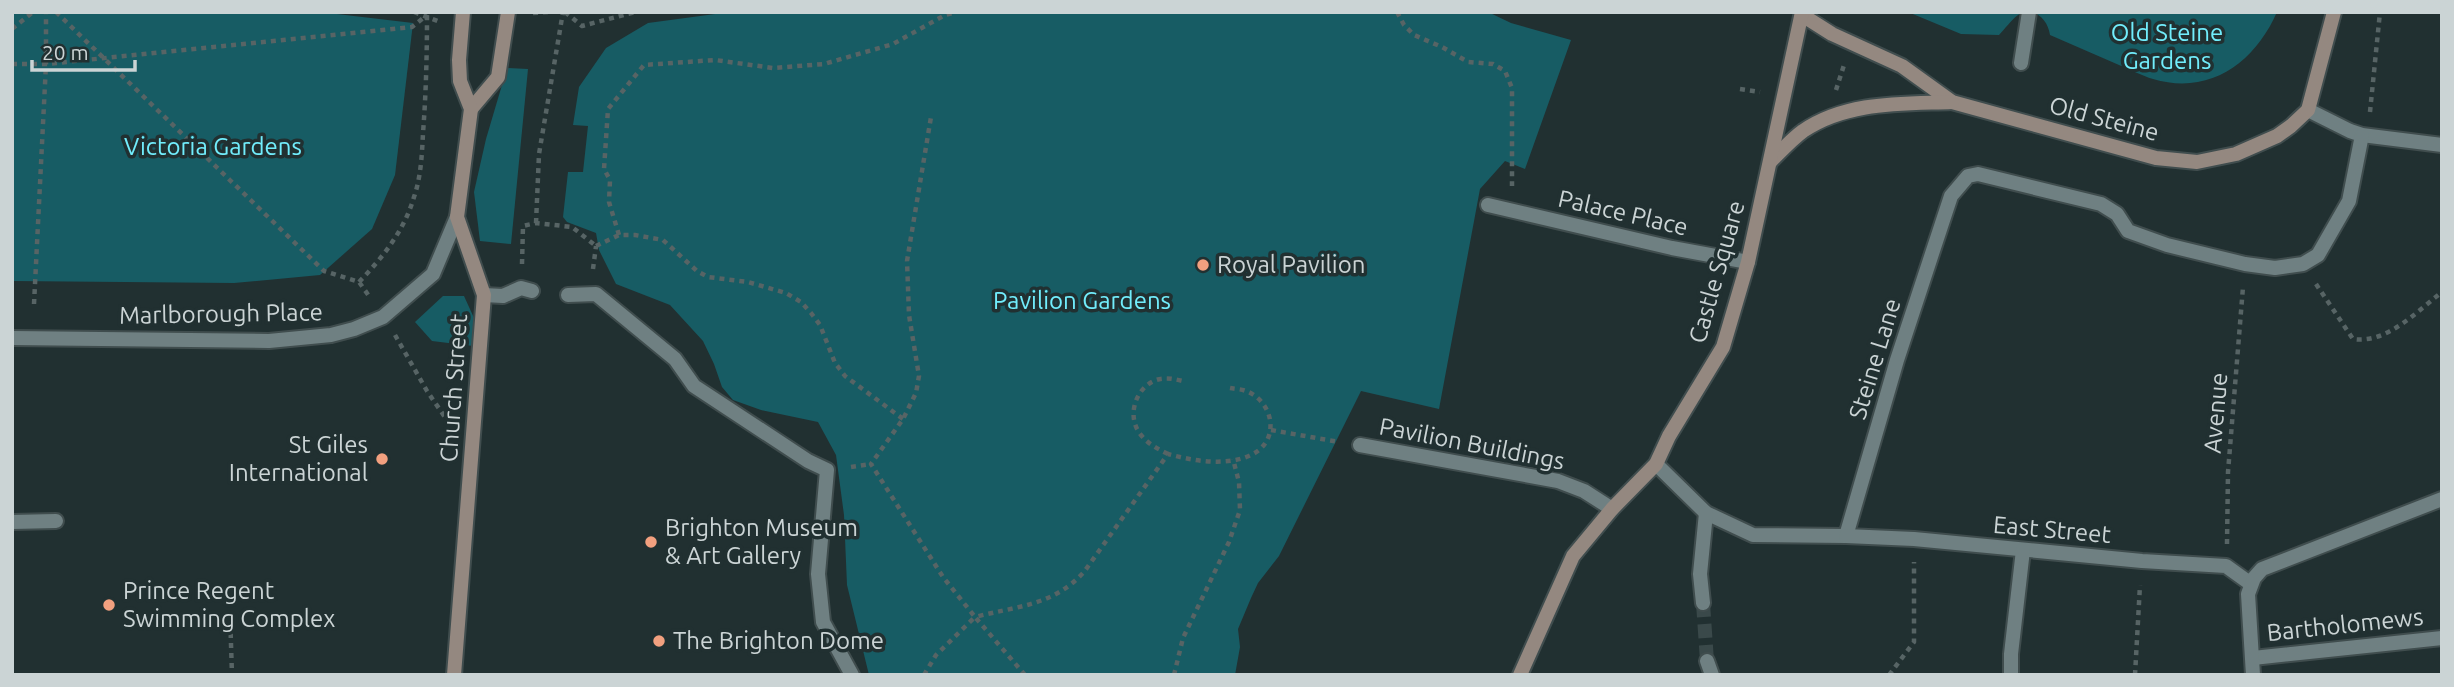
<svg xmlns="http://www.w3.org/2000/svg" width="2454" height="687" font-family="Ubuntu,sans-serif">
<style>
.green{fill:#175c64}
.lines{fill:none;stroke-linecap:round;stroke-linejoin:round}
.street-tunnel{stroke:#3a494a;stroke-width:14;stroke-dasharray:14 7;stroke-linecap:butt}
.lane-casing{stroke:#404d4e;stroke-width:18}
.street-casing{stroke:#404d4e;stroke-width:18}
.secondary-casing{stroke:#404d4e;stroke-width:18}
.path{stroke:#576465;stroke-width:4.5;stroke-dasharray:5 5;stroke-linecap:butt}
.lane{stroke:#6f8082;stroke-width:14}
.street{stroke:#6f8082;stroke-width:14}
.secondary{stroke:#948880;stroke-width:14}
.poi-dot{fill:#f2a07f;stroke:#213031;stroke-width:2.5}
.labels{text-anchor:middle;stroke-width:7;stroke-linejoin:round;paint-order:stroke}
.park-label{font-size:24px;fill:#71edfc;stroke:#213031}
.street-label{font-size:24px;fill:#cbd4d5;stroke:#213031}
.poi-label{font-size:24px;fill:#cbd4d5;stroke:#213031;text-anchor:start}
</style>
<rect width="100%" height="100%" fill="#213031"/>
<!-- green -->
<g class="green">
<polygon points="12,12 320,12 413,23 395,175 372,229 320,275 234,283 12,281"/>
<polygon points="730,12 1488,12 1511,23 1571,40 1525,169 1505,161 1480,189 1439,409 1361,391 1279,556 1258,583 1251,598 1238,629 1240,647 1235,675 869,675 847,585 844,515 836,455 818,422 761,410 733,400 722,387 714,364 703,341 670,305 616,284 599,250 596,233 567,222 563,217 568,172 583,172 588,126 573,125 579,87 606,48 648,23"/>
<path d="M1908 12H2277C2255 62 2210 96 2153 79 2142 76 2130 69 2119 65 2096 55 2073 45 2050 35 2048 19 2034 6 2018 15 2011 20 2005 29 1999 35L1961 34Z"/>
<polygon points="507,68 528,69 511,244 480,241 474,192 486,139"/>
<polygon points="443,296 464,296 474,318 473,346 432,341 415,322"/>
</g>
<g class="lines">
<!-- street-tunnel -->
<polyline class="street-tunnel" points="1703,603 1707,661"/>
<!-- lane casing -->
<g class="lane-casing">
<g id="lane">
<polyline points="2308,110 2350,131 2362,135 2442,145"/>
<polyline points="1488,205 1672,248 1748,262"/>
<polyline points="484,295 503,296 521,288 532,291"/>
<polyline points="568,295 596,294 675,359 694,386 808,461 827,470 818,574 823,622 852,675"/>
<polyline points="1656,464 1706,513 1753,535 1846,536 1897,360 1951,196 1968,176 1978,174 2101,204 2117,214 2128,231 2167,245 2245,264 2275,268 2303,264 2318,255 2349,201 2362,135"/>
<polyline points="12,522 56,521"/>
</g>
</g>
<!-- street casing -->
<g class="street-casing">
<g id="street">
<polyline points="2021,63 2029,12"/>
<polyline points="12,338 269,341 331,335 354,329 383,317 433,274 457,217"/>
<polyline points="1360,445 1558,481 1584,491 1612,509"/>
<polyline points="1846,536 1914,539 2142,561 2226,566 2251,584"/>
<polyline points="1703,603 1700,574 1706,513"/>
<polyline points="2253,658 2442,638"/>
<polyline points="1707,661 1712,675"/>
<polyline points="2011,675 2011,654 2023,550"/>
<polyline points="2253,675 2248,594 2254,578 2262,569 2442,499"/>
</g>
</g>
<!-- secondary casing -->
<g class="secondary-casing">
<g id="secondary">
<polyline points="1802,15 1832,34 1902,66 1952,102 2156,158 2197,162 2236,154 2277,136 2291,126 2308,110 2334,12"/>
<polyline points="471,109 498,77 508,12"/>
<path d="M1771 161C1781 151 1792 139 1803 131 1847 101 1902 104 1952 102"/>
<polyline points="454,675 484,295 457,217 471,109 460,81 459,60 463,12"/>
<polyline points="1520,675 1573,556 1612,509 1656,464 1669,436 1723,347 1748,262 1802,12"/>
</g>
</g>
<!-- path -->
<g class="path">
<polyline points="56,12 324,271 359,282 369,296"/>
<polyline points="414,12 440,22"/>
<polyline points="565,12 582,26 635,12"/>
<polyline points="1397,12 1404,25 1414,35 1442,47 1468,62 1493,64 1505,71 1512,88 1512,186"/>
<polyline points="533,13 549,12"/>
<polyline points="12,29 33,12"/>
<polyline points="12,64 46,64 412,27 427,15"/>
<polyline points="1740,89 1760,92"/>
<polyline points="1836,90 1844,65"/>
<polyline points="2370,112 2380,12"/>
<polyline points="536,223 539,154 563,12"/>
<polyline points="619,235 609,202 610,180 604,169 608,109 644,65 715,60 773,68 824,64 893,44 945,15 956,12"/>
<polyline points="596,246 619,235 635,235 663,240 697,271 708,277 748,282 786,293 801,302 811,313 820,325 835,363 845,376 903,419"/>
<polyline points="522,264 523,226 536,223 572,227 596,246"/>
<polyline points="593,269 596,246"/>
<path d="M359 282C383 257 404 231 414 197 421 177 422 154 423 133 426 94 427 54 427 14"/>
<path d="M2316 284 2353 339C2387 344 2416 312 2442 292"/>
<polyline points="34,304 46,64 46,12"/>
<polyline points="395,335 427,391 449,423"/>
<polyline points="1271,430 1339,442"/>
<path d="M1168 454C1158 449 1148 444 1141 435 1126 417 1135 388 1156 380 1165 377 1174 379 1183 381"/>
<polyline points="851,467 871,464"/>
<polyline points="2227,544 2228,472 2243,287"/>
<polyline points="230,613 232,675"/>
<polyline points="924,675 936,655 975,617 943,577 871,464 903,419 916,393 919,376 909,315 907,261 931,117"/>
<path d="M1025 675 975 617C1017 606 1053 606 1084 572L1168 454C1193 461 1229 467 1253 454 1281 439 1273 401 1246 391 1241 389 1235 389 1230 388"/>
<polyline points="1174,675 1183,638 1229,542 1240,510 1239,482 1233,459"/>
<polyline points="1889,675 1914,642 1914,562"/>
<polyline points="2135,675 2140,585"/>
</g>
<!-- lane -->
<use href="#lane" class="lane"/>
<!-- street -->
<use href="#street" class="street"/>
<!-- secondary -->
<use href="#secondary" class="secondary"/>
</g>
<!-- markers -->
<g class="poi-dot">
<circle cx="1203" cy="265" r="7"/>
<circle cx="382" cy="459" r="7"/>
<circle cx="651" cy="542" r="7"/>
<circle cx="109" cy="605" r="7"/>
<circle cx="659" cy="641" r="7"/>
</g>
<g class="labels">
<!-- park labels -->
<g class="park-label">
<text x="2167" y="41">Old Steine<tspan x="2167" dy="28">Gardens</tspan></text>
<text x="213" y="155">Victoria Gardens</text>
<text x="1082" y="309">Pavilion Gardens</text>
</g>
<!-- street labels -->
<g class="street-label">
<text transform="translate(2104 119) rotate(15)" y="8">Old Steine</text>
<text transform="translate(1623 213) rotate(13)" y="8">Palace Place</text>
<text transform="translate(1717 272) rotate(-74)" y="8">Castle Square</text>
<text transform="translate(221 314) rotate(-1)" y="8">Marlborough Place</text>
<text transform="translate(1875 359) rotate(-73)" y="8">Steine Lane</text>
<text transform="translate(454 388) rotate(-86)" y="8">Church Street</text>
<text transform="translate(2216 413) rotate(-85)" y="8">Avenue</text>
<text transform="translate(1472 444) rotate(11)" y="8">Pavilion Buildings</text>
<text transform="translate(2052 530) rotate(5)" y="8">East Street</text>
<text transform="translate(2345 625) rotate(-6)" y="8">Bartholomews</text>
</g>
<!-- poi labels -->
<g class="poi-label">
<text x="1217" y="273">Royal Pavilion</text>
<text x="368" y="453" text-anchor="end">St Giles<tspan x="368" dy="28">International</tspan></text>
<text x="665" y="536">Brighton Museum<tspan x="665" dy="28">&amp; Art Gallery</tspan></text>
<text x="123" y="599">Prince Regent<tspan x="123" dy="28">Swimming Complex</tspan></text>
<text x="673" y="649">The Brighton Dome</text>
</g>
</g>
<!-- border -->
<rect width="2454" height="687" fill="none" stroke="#cbd4d5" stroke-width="28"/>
<!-- scale -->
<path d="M32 60v10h103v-10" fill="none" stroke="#cbd4d5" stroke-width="3.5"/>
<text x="42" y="60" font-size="21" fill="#cbd4d5" stroke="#213031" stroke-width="5" paint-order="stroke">20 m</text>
</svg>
